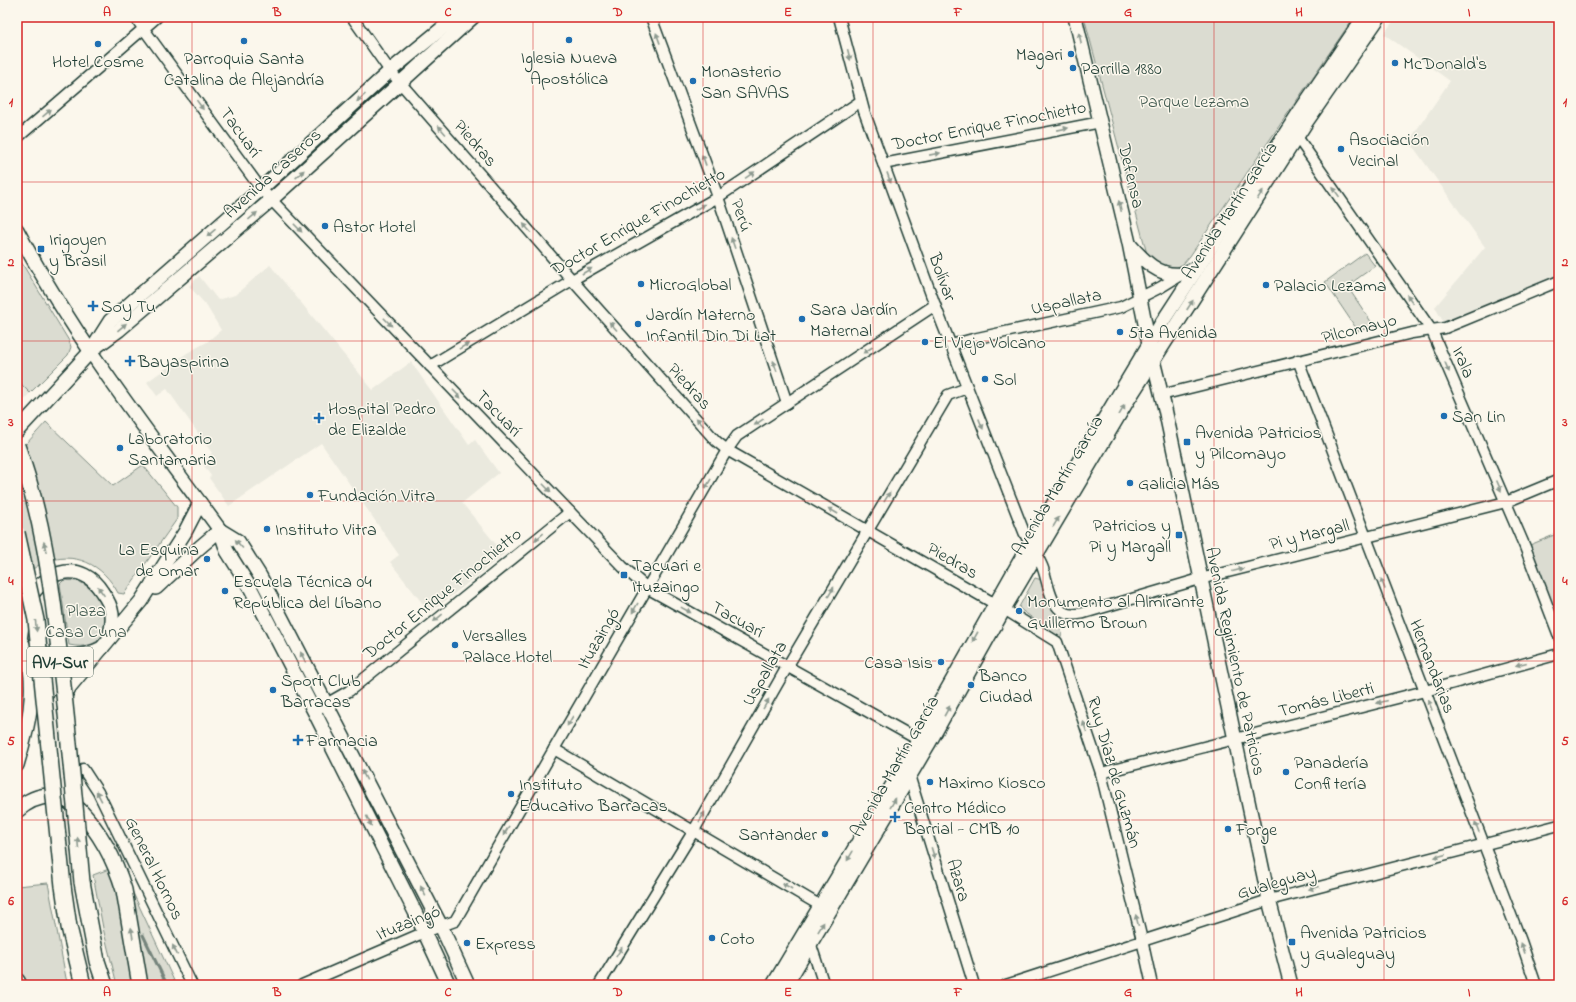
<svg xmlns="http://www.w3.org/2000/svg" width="1576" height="1002" font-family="'Indie Flower',sans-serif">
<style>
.built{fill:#eae9de}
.green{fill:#dbdcd1;stroke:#7d8c82}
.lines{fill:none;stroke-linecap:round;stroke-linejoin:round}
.stream{stroke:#74847b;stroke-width:3}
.minor-casing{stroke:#1f3d34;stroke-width:13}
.major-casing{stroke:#1f3d34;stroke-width:16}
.highway-casing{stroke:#1f3d34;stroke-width:18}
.minor{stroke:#fbf7ec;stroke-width:10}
.major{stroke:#fbf7ec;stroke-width:13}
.highway{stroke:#fbf7ec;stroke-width:15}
.highway-bridge-casing{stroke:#1f3d34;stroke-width:18;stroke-linecap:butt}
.highway-bridge{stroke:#fbf7ec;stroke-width:15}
.oneway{fill:#8d9a90}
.grid{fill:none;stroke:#d62828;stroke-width:1;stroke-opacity:0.55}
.poi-dot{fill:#1f6fb2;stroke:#fbf7ec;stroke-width:1.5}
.labels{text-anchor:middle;stroke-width:3;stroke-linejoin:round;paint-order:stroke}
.shield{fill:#fbf7ec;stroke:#61756b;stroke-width:1}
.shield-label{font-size:17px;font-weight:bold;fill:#1f3d34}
.poi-label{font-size:18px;fill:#1f3d34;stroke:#fbf7ec;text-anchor:start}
.park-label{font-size:18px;fill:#455d53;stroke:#fbf7ec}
.street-label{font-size:18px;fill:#1f3d34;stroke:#fbf7ec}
.neatline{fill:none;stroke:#d62828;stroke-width:1.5}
.grid-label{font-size:13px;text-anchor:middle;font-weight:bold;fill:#d62828}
</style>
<rect width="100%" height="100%" fill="#fbf7ec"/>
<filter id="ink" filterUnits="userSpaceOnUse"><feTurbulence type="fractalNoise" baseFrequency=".025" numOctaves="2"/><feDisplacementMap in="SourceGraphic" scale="8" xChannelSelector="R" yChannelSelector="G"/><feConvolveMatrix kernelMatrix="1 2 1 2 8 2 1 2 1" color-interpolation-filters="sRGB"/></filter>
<g filter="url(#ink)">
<!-- built -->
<g class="built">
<polygon points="1396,17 1559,17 1559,276 1445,325 1435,307 1485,247 1409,141 1450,81 1384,34"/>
<polygon points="270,265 373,390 411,362 469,445 475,440 499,473 462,503 504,554 430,613 390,562 399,555 321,443 229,506 209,478 211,476 201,461 212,453 167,389 157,396 147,382 187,353 207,342 221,330 206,305 189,286 199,276 218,300 235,295"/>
<polygon points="17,373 22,385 30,393 17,408"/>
</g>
<!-- green -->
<g class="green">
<polygon points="1084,17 1354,17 1190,256 1183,264 1174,269 1156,263 1147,254"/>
<polygon points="1365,253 1375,266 1347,286 1374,326 1358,331 1325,282"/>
<polygon points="17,255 69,341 71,347 68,355 30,393 22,385 17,373"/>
<path d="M46 422 113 486 143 465 177 507V519L124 594 118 593C103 564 74 550 43 563 33 567 25 577 17 584V454Z"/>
<polygon points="1559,533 1559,621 1525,547"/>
<polygon points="1035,578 1042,580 1050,607 1058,616 1062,634 1060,638 1020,609 1019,607"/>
<path d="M64 580C69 581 75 580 80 582 113 599 118 655 69 645L60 584Z"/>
<polygon points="109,869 117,884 135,985 117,985 103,928 93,875"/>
<polygon points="127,880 176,985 145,985"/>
<polygon points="48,883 66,978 68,985 27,985 17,971 17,886"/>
</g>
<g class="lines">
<!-- stream -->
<polyline class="stream" points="143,935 167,985"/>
<!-- minor casing -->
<g class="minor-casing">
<g id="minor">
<polyline points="135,17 261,189 570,512 623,567 647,588 924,743"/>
<polyline points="352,17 390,71 572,280 716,441 727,450 1004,609 1057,642 1101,773 1142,940 1152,985"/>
<polyline points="651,17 718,197 787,403"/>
<path d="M839 17 864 111 935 305 1024 532C1030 544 1037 554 1042 566 1048 580 1049 605 1065 613 1071 616 1078 614 1084 613L1200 579 1506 502 1559 480"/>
<polyline points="1293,131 1432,331 1525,547 1559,636"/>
<polyline points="17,138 157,17"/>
<polyline points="883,164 1101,122"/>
<polyline points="951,345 973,339 1121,307 1161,287 1182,274"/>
<polyline points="1298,360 1521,941 1536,985"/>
<polyline points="430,366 572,280 718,197 861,101"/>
<polyline points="1161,395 1412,333 1445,328 1559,281"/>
<polyline points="314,711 349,691 570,512"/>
<polyline points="554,749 826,909"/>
<polyline points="83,769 98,792 192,985"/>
<polyline points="908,772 974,985"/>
<polyline points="1101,773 1425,691 1559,654"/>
<polyline points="809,939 824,985"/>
<polyline points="302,985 425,932 455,921 554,749 727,450 737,436 935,305"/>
<polyline points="599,985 693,832 787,667 948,395 967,388"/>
<polyline points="1006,985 1269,900 1559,825"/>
</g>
</g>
<!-- major casing -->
<g class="major-casing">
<g id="major">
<polyline points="1075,17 1129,243 1149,344 1165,409 1269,900 1291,985"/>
<path d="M17 230C73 337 149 433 220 530L227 551 251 589 314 711 415 912 449 985"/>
<path d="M1130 245C1143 260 1159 277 1181 274 1187 273 1193 269 1198 266"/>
<polyline points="97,346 119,330 271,200 473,17"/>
<polyline points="17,431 91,351 110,321 261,189 390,71 456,17"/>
<polyline points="220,530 238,541 260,576 441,926 468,985"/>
<polyline points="156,588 200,547 220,530"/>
<path d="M17 634C20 640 24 645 26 651 38 689 28 728 17 765"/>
<path d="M20 640C22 626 23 610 30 598 47 569 82 560 102 592 107 599 111 606 112 614 113 623 111 631 109 639"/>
<path d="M30 652C53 658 81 659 102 648"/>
<polyline points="67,690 141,601 185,532 200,503"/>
<polyline points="773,985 906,762 1030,543 1161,324 1300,111 1364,17"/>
<polyline points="786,985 928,745 1004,609 1128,400 1307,121 1379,17"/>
</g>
</g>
<!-- highway casing -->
<g class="highway-casing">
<g id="highway">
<path d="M67 690C62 698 56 707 54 715 47 734 65 781 72 800"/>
<path d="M17 810C31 798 47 792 65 799 70 801 75 806 79 810 101 833 115 860 124 890L140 985"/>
<polyline points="82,882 97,961 105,985"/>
<polyline points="63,886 69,927 83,985"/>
<polyline points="17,981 19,985"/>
</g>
</g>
<!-- minor -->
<use href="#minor" class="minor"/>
<!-- major -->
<use href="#major" class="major"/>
<!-- highway -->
<use href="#highway" class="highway"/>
<!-- highway-bridge casing -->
<g class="highway-bridge-casing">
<g id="highway-bridge">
<path d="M17 446C42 512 51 581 59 650 68 727 75 804 82 882"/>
<polyline points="17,533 36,620 63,886"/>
</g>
</g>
<!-- highway-bridge -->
<use href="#highway-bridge" class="highway-bridge"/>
</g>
<!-- one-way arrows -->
<defs><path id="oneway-solid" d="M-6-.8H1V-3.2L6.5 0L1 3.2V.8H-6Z"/></defs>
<g class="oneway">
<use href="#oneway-solid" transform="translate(658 38) rotate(-110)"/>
<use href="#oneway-solid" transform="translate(1080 38) rotate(-103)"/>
<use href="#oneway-solid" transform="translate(849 55) rotate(76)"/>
<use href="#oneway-solid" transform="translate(361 98) rotate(138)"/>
<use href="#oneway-solid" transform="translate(200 105) rotate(54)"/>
<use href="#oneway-solid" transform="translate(47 113) rotate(-41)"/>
<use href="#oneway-solid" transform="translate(1063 129) rotate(-11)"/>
<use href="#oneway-solid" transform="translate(442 130) rotate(-131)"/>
<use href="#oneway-solid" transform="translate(935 154) rotate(-11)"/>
<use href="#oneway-solid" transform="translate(704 160) rotate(-110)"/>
<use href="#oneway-solid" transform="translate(300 174) rotate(-43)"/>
<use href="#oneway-solid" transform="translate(750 175) rotate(-34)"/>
<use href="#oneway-solid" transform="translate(889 178) rotate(70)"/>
<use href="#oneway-solid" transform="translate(1336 192) rotate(-125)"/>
<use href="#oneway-solid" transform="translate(1260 195) rotate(-57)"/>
<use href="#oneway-solid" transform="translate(1120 206) rotate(-103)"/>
<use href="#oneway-solid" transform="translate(700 207) rotate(-30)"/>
<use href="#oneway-solid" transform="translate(253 216) rotate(-40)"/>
<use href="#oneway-solid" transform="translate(298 228) rotate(46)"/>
<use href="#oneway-solid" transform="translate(527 228) rotate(-131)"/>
<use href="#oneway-solid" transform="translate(211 233) rotate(139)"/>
<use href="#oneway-solid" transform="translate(733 243) rotate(-109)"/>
<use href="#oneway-solid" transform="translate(587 271) rotate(-30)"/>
<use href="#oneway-solid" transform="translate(1410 299) rotate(-125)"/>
<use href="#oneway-solid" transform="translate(1190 305) rotate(-57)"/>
<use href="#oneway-solid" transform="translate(388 322) rotate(46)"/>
<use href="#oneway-solid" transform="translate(613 326) rotate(-132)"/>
<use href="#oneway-solid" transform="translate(122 327) rotate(-40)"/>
<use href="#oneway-solid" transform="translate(464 346) rotate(-31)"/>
<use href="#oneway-solid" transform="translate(868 350) rotate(147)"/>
<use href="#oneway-solid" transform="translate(775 366) rotate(-109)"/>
<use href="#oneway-solid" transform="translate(1447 367) rotate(67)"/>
<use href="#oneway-solid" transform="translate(457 394) rotate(46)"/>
<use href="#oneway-solid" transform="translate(1122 410) rotate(-60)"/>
<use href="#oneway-solid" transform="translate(700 422) rotate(-132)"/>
<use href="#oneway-solid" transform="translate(759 422) rotate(146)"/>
<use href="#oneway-solid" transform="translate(981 424) rotate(68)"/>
<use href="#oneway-solid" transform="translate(708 484) rotate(120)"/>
<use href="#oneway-solid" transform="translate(1499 486) rotate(67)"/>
<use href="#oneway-solid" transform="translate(547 488) rotate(46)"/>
<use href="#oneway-solid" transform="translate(887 497) rotate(-59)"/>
<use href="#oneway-solid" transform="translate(833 511) rotate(-150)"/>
<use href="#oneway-solid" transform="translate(1056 522) rotate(-59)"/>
<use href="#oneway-solid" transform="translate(539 537) rotate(141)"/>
<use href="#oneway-solid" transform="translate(239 544) rotate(-131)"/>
<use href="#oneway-solid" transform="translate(45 547) rotate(-102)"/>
<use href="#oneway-solid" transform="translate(1238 570) rotate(-14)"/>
<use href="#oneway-solid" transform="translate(1383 584) rotate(-111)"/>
<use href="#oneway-solid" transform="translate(101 591) rotate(-125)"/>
<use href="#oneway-solid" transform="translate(831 592) rotate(-60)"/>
<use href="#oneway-solid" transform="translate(635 608) rotate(120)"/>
<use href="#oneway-solid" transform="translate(686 610) rotate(29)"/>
<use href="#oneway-solid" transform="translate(438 618) rotate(141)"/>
<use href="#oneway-solid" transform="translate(36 626) rotate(84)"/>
<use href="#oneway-solid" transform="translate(975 637) rotate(119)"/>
<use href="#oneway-solid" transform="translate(303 657) rotate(-117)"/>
<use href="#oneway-solid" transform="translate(1521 664) rotate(165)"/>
<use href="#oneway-solid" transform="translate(1382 702) rotate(166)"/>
<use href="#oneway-solid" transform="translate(766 704) rotate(-60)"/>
<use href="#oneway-solid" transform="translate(1430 705) rotate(-111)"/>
<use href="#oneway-solid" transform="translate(947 711) rotate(-61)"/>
<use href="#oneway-solid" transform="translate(570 721) rotate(120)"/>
<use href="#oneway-solid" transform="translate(1085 727) rotate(-108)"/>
<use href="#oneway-solid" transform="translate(364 775) rotate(-117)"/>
<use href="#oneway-solid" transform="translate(99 796) rotate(-118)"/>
<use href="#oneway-solid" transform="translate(893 803) rotate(-60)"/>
<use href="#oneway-solid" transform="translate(702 817) rotate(-60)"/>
<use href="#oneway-solid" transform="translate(369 821) rotate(64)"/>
<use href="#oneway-solid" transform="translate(1477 827) rotate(-111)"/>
<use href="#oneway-solid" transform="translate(506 831) rotate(120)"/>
<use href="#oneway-solid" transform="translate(78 843) rotate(-95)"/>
<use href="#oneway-solid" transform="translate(933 853) rotate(73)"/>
<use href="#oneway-solid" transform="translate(850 856) rotate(121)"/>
<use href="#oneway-solid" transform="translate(1440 856) rotate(166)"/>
<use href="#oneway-solid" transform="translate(787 886) rotate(-150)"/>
<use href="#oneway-solid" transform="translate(1314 888) rotate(166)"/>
<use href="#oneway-solid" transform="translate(423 891) rotate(-117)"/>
<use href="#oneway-solid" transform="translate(1137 920) rotate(-104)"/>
<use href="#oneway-solid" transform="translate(821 927) rotate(-59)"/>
<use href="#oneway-solid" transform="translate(132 933) rotate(-99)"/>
<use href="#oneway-solid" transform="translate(1523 948) rotate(-110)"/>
<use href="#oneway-solid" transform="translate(175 950) rotate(-116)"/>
<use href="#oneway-solid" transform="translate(619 952) rotate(-58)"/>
</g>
</g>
<!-- grid -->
<path class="grid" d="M192 17V985M362 17V985M533 17V985M703 17V985M873 17V985M1043 17V985M1214 17V985M1384 17V985M17 182H1559M17 341H1559M17 501H1559M17 661H1559M17 820H1559"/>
<!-- markers -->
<g class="poi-dot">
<circle cx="569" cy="40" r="4"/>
<circle cx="244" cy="41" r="4"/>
<circle cx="98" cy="44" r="4"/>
<circle cx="1071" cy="54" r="4"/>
<circle cx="1395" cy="63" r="4"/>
<circle cx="1073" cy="68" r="4"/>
<circle cx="693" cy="81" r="4"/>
<circle cx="1341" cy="149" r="4"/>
<circle cx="325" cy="226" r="4"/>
<rect x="37" y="245" width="8" height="8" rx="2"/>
<circle cx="641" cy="284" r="4"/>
<circle cx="1266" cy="285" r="4"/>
<path d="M91 300h4v4h4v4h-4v4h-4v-4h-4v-4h4z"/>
<circle cx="802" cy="319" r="4"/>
<circle cx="638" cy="324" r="4"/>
<circle cx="1120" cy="332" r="4"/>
<circle cx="925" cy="342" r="4"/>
<path d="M128 355h4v4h4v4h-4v4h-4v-4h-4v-4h4z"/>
<circle cx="985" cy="379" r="4"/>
<circle cx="1444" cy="416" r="4"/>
<path d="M317 412h4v4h4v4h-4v4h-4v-4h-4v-4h4z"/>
<rect x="1183" y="438" width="8" height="8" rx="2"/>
<circle cx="120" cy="448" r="4"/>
<circle cx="1130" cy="483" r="4"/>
<circle cx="310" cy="495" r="4"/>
<circle cx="267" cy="529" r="4"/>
<rect x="1175" y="531" width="8" height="8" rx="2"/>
<circle cx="207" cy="559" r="4"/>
<rect x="620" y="571" width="8" height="8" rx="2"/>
<circle cx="225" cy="591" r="4"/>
<circle cx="1019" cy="611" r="4"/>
<circle cx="455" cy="645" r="4"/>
<circle cx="941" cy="662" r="4"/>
<circle cx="971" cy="685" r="4"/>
<circle cx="273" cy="690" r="4"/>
<path d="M296 734h4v4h4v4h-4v4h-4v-4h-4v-4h4z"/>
<circle cx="1286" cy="772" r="4"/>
<circle cx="930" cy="782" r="4"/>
<circle cx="511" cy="794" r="4"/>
<path d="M893 811h4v4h4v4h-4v4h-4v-4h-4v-4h4z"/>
<circle cx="1228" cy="829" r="4"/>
<circle cx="825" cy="834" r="4"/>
<circle cx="712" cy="938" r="4"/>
<rect x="1288" y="938" width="8" height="8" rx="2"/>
<circle cx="467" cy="943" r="4"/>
</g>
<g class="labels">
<!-- shield labels -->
<rect class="shield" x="27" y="647" width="66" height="30" rx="3"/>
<g class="shield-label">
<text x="60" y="668">AV1-Sur</text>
</g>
<!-- poi labels -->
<g class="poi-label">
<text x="1063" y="60" text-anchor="end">Magari</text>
<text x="569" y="63" text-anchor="middle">Iglesia Nueva<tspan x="569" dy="21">Apostólica</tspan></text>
<text x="244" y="64" text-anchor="middle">Parroquia Santa<tspan x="244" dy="21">Catalina de Alejandría</tspan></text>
<text x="98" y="67" text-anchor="middle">Hotel Cosme</text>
<text x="1403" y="69">McDonald's</text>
<text x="1081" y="74">Parrilla 1880</text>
<text x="701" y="77">Monasterio<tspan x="701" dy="21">San SAVAS</tspan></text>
<text x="1349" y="145">Asociación<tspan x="1349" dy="21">Vecinal</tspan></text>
<text x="333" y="232">Astor Hotel</text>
<text x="49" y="245">Irigoyen<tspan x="49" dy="21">y Brasil</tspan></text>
<text x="649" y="290">MicroGlobal</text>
<text x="1274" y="291">Palacio Lezama</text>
<text x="101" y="312">Soy Tu</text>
<text x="810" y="315">Sara Jardín<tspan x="810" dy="21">Maternal</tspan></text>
<text x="646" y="320">Jardín Materno<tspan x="646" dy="21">Infantil Din Di Lat</tspan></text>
<text x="1128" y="338">5ta Avenida</text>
<text x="933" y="348">El Viejo Volcano</text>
<text x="138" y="367">Bayaspirina</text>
<text x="993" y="385">Sol</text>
<text x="328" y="414">Hospital Pedro<tspan x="328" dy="21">de Elizalde</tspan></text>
<text x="1452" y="422">San Lin</text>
<text x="1195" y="438">Avenida Patricios<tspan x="1195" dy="21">y Pilcomayo</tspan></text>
<text x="128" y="444">Laboratorio<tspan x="128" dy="21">Santamaria</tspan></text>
<text x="1138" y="489">Galicia Más</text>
<text x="318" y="501">Fundación Vitra</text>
<text x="1171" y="531" text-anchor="end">Patricios y<tspan x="1171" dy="21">Pi y Margall</tspan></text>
<text x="275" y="535">Instituto Vitra</text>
<text x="199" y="555" text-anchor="end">La Esquina<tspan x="199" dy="21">de Omar</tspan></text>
<text x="632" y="571">Tacuari e<tspan x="632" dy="21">Ituzaingo</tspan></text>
<text x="233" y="587">Escuela Técnica 04<tspan x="233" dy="21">República del Líbano</tspan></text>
<text x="1027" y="607">Monumento al Almirante<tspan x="1027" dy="21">Guillermo Brown</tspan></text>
<text x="463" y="641">Versalles<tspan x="463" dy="21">Palace Hotel</tspan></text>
<text x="933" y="668" text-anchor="end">Casa Isis</text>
<text x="979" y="681">Banco<tspan x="979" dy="21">Ciudad</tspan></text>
<text x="281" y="686">Sport Club<tspan x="281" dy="21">Barracas</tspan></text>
<text x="306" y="746">Farmacia</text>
<text x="1294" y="768">Panadería<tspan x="1294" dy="21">Confitería</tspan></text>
<text x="938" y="788">Maximo Kiosco</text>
<text x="519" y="790">Instituto<tspan x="519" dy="21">Educativo Barracas</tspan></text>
<text x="904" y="813">Centro Médico<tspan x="904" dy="21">Barrial - CMB 10</tspan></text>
<text x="1236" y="835">Forge</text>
<text x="817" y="840" text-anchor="end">Santander</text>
<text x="1300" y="938">Avenida Patricios<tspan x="1300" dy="21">y Gualeguay</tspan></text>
<text x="720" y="944">Coto</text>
<text x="475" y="949">Express</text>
</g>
<!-- park labels -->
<g class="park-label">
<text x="1194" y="107">Parque Lezama</text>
<text x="86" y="616">Plaza<tspan x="86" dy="21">Casa Cuna</tspan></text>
</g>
<!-- street labels -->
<g class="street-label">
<text transform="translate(989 125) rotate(-11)" y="6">Doctor Enrique Finochietto</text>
<text transform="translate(241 132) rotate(54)" y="6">Tacuarí</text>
<text transform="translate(476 143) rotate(49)" y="6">Piedras</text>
<text transform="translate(272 173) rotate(-42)" y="6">Avenida Caseros</text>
<text transform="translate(1132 176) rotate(77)" y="6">Defensa</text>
<text transform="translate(1229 210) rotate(-57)" y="6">Avenida Martín García</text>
<text transform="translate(742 215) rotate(71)" y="6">Perú</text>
<text transform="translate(638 221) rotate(-30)" y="6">Doctor Enrique Finochietto</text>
<text transform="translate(943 277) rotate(70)" y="6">Bolívar</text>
<text transform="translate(1066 301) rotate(-12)" y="6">Uspallata</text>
<text transform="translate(1359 328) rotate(-14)" y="6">Pilcomayo</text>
<text transform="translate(1464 362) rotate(67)" y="6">Irala</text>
<text transform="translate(690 386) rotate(48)" y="6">Piedras</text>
<text transform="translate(499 413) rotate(46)" y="6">Tacuarí</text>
<text transform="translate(1057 485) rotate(-59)" y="6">Avenida Martín García</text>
<text transform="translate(1309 534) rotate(-14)" y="6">Pi y Margall</text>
<text transform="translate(953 560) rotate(30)" y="6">Piedras</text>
<text transform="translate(442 593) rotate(-39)" y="6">Doctor Enrique Finochietto</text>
<text transform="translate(738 619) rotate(29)" y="6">Tacuarí</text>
<text transform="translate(598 638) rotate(-60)" y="6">Ituzaingó</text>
<text transform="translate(1236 661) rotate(78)" y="6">Avenida Regimiento de Patricios</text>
<text transform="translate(1433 666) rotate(69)" y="6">Hernandarias</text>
<text transform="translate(764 673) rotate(-60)" y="6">Uspallata</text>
<text transform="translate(1326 699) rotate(-14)" y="6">Tomás Liberti</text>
<text transform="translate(894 766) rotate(-60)" y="6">Avenida Martín García</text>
<text transform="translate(1115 772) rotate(74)" y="6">Ruy Díaz de Guzmán</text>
<text transform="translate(155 868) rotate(64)" y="6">General Hornos</text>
<text transform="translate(959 880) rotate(73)" y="6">Azara</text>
<text transform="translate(1276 882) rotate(-16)" y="6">Gualeguay</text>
<text transform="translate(408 922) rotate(-22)" y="6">Ituzaingó</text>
</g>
</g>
<!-- margin -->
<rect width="1576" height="1002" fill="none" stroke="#fbf7ec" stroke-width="44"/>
<rect x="22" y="22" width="1532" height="958" class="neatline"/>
<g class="grid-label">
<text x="107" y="16">A</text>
<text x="277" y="16">B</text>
<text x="448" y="16">C</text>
<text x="618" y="16">D</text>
<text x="788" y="16">E</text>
<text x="958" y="16">F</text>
<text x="1128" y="16">G</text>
<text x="1299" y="16">H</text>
<text x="1469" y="16">I</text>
<text x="11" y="106">1</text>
<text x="1565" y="106">1</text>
<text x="11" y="266">2</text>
<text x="1565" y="266">2</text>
<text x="11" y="426">3</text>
<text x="1565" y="426">3</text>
<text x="11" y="585">4</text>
<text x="1565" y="585">4</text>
<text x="11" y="745">5</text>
<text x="1565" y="745">5</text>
<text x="11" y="905">6</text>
<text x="1565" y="905">6</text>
<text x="107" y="996">A</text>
<text x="277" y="996">B</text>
<text x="448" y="996">C</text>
<text x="618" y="996">D</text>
<text x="788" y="996">E</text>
<text x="958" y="996">F</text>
<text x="1128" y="996">G</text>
<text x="1299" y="996">H</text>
<text x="1469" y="996">I</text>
</g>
</svg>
